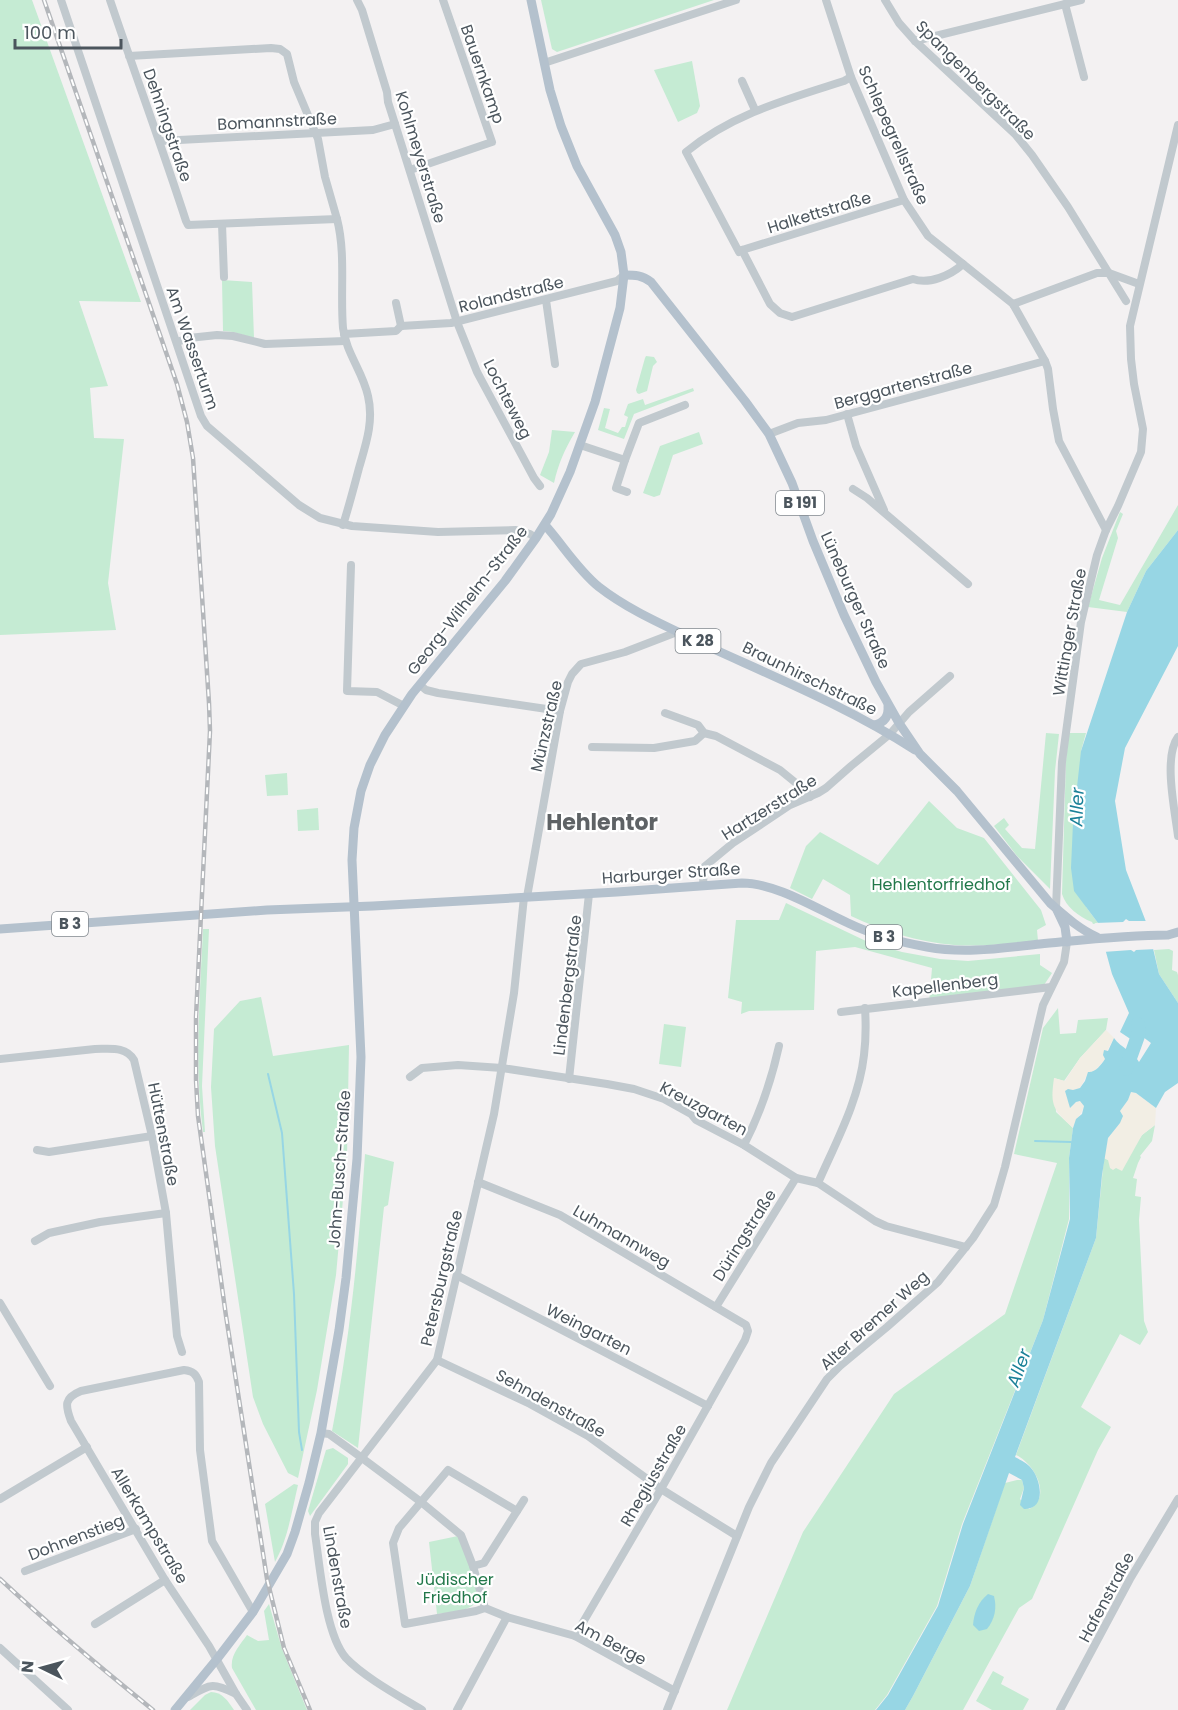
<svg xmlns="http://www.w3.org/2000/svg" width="1178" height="1710" font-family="Poppins,sans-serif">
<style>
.green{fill:#c5ebd3}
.sand{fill:#f2eee4}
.water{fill:#97d6e4}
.pier{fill:#f3f1f2}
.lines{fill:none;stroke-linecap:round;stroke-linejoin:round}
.stream{stroke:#97d6e4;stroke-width:2}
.river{stroke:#97d6e4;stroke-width:14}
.minor{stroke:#c1c9ce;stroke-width:8}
.major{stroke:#b4c1cd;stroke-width:9}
.rail-casing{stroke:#b4b7bb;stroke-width:4.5}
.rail{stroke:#fff;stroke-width:2;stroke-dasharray:7;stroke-linecap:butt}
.labels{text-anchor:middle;stroke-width:4.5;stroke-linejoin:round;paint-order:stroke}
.shield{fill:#fff;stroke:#81888e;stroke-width:1.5}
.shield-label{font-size:15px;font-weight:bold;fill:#4b555d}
.street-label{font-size:16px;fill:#4b555d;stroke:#fff}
.park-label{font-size:16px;fill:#22784a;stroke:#fff}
.water-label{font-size:18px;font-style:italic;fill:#1b8198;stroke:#fff}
.district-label{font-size:22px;font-weight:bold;fill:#5e6265;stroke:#fff}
</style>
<rect width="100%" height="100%" fill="#f3f1f2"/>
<!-- green -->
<g class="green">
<polygon points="0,0 32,0 141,302 79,301 108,386 90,388 94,438 124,439 108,583 116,630 0,635"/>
<polygon points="541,0 714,0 557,52 552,49"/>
<polygon points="692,61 700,106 697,113 678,122 654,70"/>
<polygon points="222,280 252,282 254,338 233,332 223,331"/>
<polygon points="646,356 654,357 657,362 653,366 647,391 639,394 637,393 636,390 645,358"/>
<polygon points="693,388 694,391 634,414 624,439 598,430 604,408 610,409 605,428 618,433 622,427 625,427 628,417 624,415 628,404 643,399 645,405"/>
<path d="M552 430 575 432C565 449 558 464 554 483L540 475 549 452Z"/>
<polygon points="699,432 703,444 673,455 660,495 654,497 643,493 660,446"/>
<polygon points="1178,505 1178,530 1146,571 1127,612 1088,607 1102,558 1120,512 1123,514 1116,531 1118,538 1099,600 1120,605"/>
<polygon points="1046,733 1059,734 1055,771 1050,889 1017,856 994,826 1004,818 1009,825 1005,829 1022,848 1035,849"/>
<path d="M1069 733H1086L1081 751 1086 907 1098 923 1093 924 1092 922C1079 917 1066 907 1062 894L1066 760Z"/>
<polygon points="287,773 288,795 267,796 265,775"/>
<path d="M929 801 957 828 984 838 1041 910 1046 925 1037 930 1038 941C1010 943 982 947 954 945 918 942 883 931 851 916L850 895 823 879 812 899 790 888 806 846 820 832 878 865Z"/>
<polygon points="318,808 319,830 298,831 297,810"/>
<polygon points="786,903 868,942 902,952 940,959 968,961 1040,954 1040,965 1052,973 1040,991 929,1003 932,968 855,947 816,951 814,1010 749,1011 741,1014 742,1002 728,998 736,920 779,920"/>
<path d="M203 929H209L202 1086 205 1132H203C194 1064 200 997 203 929Z"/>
<polygon points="1169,949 1173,951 1172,970 1177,972 1178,975 1178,1003 1159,974 1154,950"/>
<polygon points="261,997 273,1056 349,1045 347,1156 336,1275 317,1390 298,1478 288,1473 263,1424 253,1397 215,1146 211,1087 214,1029 240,1001"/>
<polygon points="1058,1008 1060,1034 1076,1033 1078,1020 1108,1018 1106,1030 1080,1058 1064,1081 1054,1078 1056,1112 1073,1128 1069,1158 1069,1219 1043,1320 962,1524 937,1606 887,1695 875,1710 727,1710 803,1532 894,1394 1005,1314 1057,1163 1014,1154 1043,1028"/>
<polygon points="664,1024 686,1027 681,1067 659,1064"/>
<path d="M1155 1125 1152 1141 1140 1156 1141 1157 1138 1163 1133 1178 1137 1179 1135 1196 1141 1197 1139 1220 1144 1321 1148 1332 1140 1345 1120 1334 1081 1407 1111 1427 1098 1450 1032 1599 1019 1608 963 1710H905L913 1696 970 1586 1005 1483 1017 1480H1022L1024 1488 1020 1499 1029 1509C1053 1497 1034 1463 1016 1455L1096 1238 1104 1158 1108 1160 1133 1148 1142 1135Z"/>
<path d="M365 1154 394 1162 388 1205 384 1207 358 1448 332 1431C350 1339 359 1247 365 1154Z"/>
<polygon points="333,1448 348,1458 348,1464 310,1516 308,1511 326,1450"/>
<path d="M294 1484 298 1485C292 1510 288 1539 275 1562L265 1504Z"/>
<path d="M458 1536 470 1567 479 1599C471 1612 451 1612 437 1614L429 1542Z"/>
<path d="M269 1604 282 1649 307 1710H256L232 1668C230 1655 240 1645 247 1635L258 1641 269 1640 264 1611Z"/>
<polygon points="993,1671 1004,1677 1001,1684 1029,1699 1023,1710 992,1710 976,1701"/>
<path d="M211 1692C222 1692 228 1701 234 1710H190L205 1695Z"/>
</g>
<!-- sand -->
<g class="sand">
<path d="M1106 1030 1114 1038 1104 1056 1105 1059 1094 1072 1088 1073 1080 1088 1073 1090 1070 1108 1076 1102 1081 1101 1084 1106C1081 1115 1076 1119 1073 1128 1053 1109 1050 1106 1054 1078L1065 1081 1080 1058Z"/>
<polygon points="1131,1092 1136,1093 1156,1108 1155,1125 1142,1135 1122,1171 1116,1168 1113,1170 1110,1168 1108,1160 1104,1158 1108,1138 1120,1123 1119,1111 1128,1100"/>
</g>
<!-- water -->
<g class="water">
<path d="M1178 530V646L1125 748 1115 801 1126 870 1148 927 1159 974 1178 1003V1083L1165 1092 1156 1108 1136 1093 1131 1092 1128 1100 1120 1111 1123 1116 1120 1123 1108 1138 1102 1175 1096 1238 1015 1457C1020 1460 1027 1463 1031 1468 1041 1479 1047 1510 1024 1509L1020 1505 1024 1488 1022 1480 1009 1473 970 1586 913 1696 905 1710H876L888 1695 938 1606 963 1524 1043 1320 1070 1219 1069 1158 1073 1128 1076 1119 1082 1114 1084 1106 1080 1101 1076 1102 1070 1108 1065 1091 1068 1089 1073 1090 1080 1088 1085 1081 1088 1072C1095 1073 1101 1065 1105 1059L1103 1055 1104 1050 1108 1051 1114 1038C1121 1048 1133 1051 1139 1062L1151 1043 1143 1037 1138 1044 1120 1032 1129 1013 1112 974 1098 923 1074 891 1071 868 1073 823 1081 751 1127 612 1146 571Z"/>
<path d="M988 1594 994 1596C997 1608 995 1619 987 1629L979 1631 973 1625C974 1613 978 1602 988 1594Z"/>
</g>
<!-- pier -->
<polygon class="pier" points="1126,919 1129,921 1149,921 1157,949 1136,950 1134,952 1131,950 1103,952 1095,923 1123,922"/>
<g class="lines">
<!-- stream -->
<g class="stream">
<polyline points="268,1074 282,1133 294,1294 299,1432 302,1450"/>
<polyline points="1035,1141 1071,1142"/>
</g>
<!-- river -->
<polyline class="river" points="1126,1069 1139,1033 1138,1024"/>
<!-- minor -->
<g class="minor">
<polyline points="61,0 201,416 207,426 299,505 320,518 352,526 438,532 516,530 530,534 536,538"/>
<path d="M110 0C135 74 162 147 186 221L188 225 337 219 325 177 318 139 294 82 287 54 280 49 271 48 129 56"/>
<polyline points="357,0 362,10 387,92 388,102 395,124 457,322 477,372 534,478 540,486"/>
<polyline points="826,0 851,77 904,200 928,236 1013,304 1045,361 1048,369 1053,409 1059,441 1106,530"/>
<polyline points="885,0 899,23 915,41 1015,134 1032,155 1068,207 1126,301"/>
<polyline points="1065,4 1084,77"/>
<polyline points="915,41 1081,0"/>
<polyline points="544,63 736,0"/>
<path d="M851 77 844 81C788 99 732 114 686 152L739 252 742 250 770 304 780 313 792 317 913 279C929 285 951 275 963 264"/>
<polyline points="742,81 755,110"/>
<polyline points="160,141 373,130 395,124"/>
<polyline points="410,170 492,142 443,0"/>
<path d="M337 219C346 254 340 292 343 328 346 353 363 372 368 396 374 421 366 444 359 468 354 487 349 506 343 525"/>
<polyline points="222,224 224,277"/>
<polyline points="742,250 904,200"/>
<polyline points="546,300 555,364"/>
<polyline points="396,303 401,326"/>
<polyline points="1013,304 1097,273 1109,273 1139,284"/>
<polyline points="344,334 396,331 401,326 451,323 617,281 624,275"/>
<polyline points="177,342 189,338 217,335 233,336 265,344 345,341"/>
<polyline points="847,414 856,446 884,510"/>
<polyline points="769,434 798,423 826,420 1045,361"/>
<polyline points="580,445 625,460 639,423 685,405"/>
<polyline points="625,460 616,488 627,492"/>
<polyline points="853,489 867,498 968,584"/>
<polyline points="351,565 347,691 377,692 404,706"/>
<polyline points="420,685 426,690 438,693 560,711"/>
<polyline points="665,713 698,725 704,733 716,736 780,770 807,792 810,797"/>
<path d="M1178 737C1163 757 1175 811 1178 836"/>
<polyline points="592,747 654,748 695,741 704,733"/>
<polyline points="703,885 704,867 733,843 790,805 818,793 826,788 851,766 890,734 909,712 950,676"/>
<polyline points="527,897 560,711 568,682 572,674 581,664 625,652 677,632"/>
<polyline points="1056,908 1062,762 1081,622 1097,555 1106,530 1118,506 1141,452 1143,429 1134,384 1131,359 1130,326 1178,125"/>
<polyline points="841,1012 1051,987"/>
<path d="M0 1059 95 1049C110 1049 126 1046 134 1060L152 1136 166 1213 177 1336 182 1352"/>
<polyline points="410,1077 422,1068 458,1065 502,1068 607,1084 634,1089 664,1099 691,1114 696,1120 744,1145 796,1178 818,1183 875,1221 886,1226 966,1247"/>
<polyline points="569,1079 589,894"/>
<path d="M744 1145C761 1112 771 1082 779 1046"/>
<polyline points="37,1150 49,1152 152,1136"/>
<polyline points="478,1182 560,1215 746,1325 748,1331 745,1340 661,1489 575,1636"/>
<path d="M818 1183C836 1142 859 1100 864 1055 866 1039 866 1024 865 1008"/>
<polyline points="35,1241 49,1233 100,1222 166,1213"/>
<polyline points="458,1276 708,1406"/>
<polyline points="0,1303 50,1386"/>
<polyline points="716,1307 796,1178"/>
<polyline points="437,1360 530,1404 588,1436 661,1489 737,1536"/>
<polyline points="321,1433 329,1434 362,1458 421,1502 461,1535 473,1566 485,1608 507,1617 575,1636 675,1691"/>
<polyline points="0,1499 87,1447"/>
<polyline points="473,1566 484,1563 524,1500"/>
<polyline points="25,1571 136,1529"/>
<polyline points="485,1608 476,1611 405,1624 393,1543 399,1528 448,1470 517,1511"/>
<polyline points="95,1624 165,1580"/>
<polyline points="0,1648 68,1710"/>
<path d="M188 1697C211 1684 212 1682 236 1694"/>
<path d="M247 1710 236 1694 209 1646 165 1580 71 1421C65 1405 64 1398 81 1391L184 1370C193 1371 196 1374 199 1382L200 1450 212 1541 253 1612"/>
<path d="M422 1710C399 1696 364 1677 346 1658 325 1634 320 1566 315 1534V1522L319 1513 437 1360 494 1114 514 993 524 897"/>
<polyline points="457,1710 507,1617"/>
<polyline points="667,1710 749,1507 771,1463 827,1379 840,1366 887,1327 938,1282 973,1238 994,1205 1005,1167 1043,1005 1064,962 1067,942"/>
<polyline points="1060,1710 1130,1579 1178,1499"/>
</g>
<!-- major -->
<g class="major">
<path d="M624 275C635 275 642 275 651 282L745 401 769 434 792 483 813 541 844 615 876 682 899 723 920 754 957 791 1050 903C1065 916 1079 929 1097 937"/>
<path d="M545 525C563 545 577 569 599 587 631 612 671 628 707 646 777 678 850 708 915 750"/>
<path d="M874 725C884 723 889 717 888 706"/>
<polyline points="1057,910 1065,927 1067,942"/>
<path d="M0 929 267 910 373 906 617 892 742 883C776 883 817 909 848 923 873 935 899 942 927 947 965 954 1002 948 1040 944 1083 940 1125 935 1168 935L1178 932"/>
<polyline points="175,1710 217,1659 253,1612 287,1554 295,1532 309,1483 321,1433 339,1330 346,1278 357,1159 361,1057 352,860 354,828 361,791 370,765 385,735 412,694 505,581 536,538 551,514 570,472 595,402 620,308 624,275 621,252 615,235 577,166 561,126 550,90 531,0"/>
</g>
<!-- rail casing -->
<g class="rail-casing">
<g id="rail">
<polyline points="44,0 177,384 187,422 193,458 209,703 210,731 196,1017 196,1080 198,1116 226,1316 267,1579 284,1648 310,1710"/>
<path d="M0 1579C49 1625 101 1668 153 1710"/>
</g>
</g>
<!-- rail -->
<use href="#rail" class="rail"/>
</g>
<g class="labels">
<!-- shield labels -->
<g class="shield">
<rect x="776" y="491" width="48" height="24" rx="4.5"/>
<rect x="675.5" y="629" width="45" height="24" rx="4.5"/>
<rect x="52" y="912" width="36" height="24" rx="4.5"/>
<rect x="866" y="925" width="36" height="24" rx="4.5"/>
</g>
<g class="shield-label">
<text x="800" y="508">B 191</text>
<text x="698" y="646">K 28</text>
<text x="70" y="929">B 3</text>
<text x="884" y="942">B 3</text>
</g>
<!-- street labels -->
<g class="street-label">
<text transform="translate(483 74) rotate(71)" y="6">Bauernkamp</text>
<text transform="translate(976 80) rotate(45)" y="6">Spangenbergstraße</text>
<text transform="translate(277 121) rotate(-3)" y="6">Bomannstraße</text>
<text transform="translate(168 125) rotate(71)" y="6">Dehningstraße</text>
<text transform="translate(894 135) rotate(66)" y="6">Schlepegrellstraße</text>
<text transform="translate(421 157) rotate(73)" y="6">Kohlmeyerstraße</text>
<text transform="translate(819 212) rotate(-17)" y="6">Halkettstraße</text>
<text transform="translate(511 294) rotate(-14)" y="6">Rolandstraße</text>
<text transform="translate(193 348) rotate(71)" y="6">Am Wasserturm</text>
<text transform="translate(903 385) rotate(-15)" y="6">Berggartenstraße</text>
<text transform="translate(508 399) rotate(63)" y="6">Lochteweg</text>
<text transform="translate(467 600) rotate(-52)" y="6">Georg-Wilhelm-Straße</text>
<text transform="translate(856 600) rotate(66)" y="6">Lüneburger Straße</text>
<text transform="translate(1069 632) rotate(-80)" y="6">Wittinger Straße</text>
<text transform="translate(810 678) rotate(26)" y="6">Braunhirschstraße</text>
<text transform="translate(546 726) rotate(-77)" y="6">Münzstraße</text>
<text transform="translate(769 807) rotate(-32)" y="6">Hartzerstraße</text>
<text transform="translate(671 873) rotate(-4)" y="6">Harburger Straße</text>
<text transform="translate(567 985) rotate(-83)" y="6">Lindenbergstraße</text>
<text transform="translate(945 985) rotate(-7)" y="6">Kapellenberg</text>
<text transform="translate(704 1108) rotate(28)" y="6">Kreuzgarten</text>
<text transform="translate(164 1134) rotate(79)" y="6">Hüttenstraße</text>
<text transform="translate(339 1169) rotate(-86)" y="6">John-Busch-Straße</text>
<text transform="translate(744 1235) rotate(-58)" y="6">Düringstraße</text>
<text transform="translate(622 1236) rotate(30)" y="6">Luhmannweg</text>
<text transform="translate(441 1278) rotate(-77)" y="6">Petersburgstraße</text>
<text transform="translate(874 1320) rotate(-42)" y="6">Alter Bremer Weg</text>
<text transform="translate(589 1329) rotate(27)" y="6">Weingarten</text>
<text transform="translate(551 1403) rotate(29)" y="6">Sehndenstraße</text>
<text transform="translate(653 1475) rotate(-60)" y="6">Rhegiusstraße</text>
<text transform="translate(150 1525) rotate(59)" y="6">Allerkampstraße</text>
<text transform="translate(76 1537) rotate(-21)" y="6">Dohnenstieg</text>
<text transform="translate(338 1577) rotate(80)" y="6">Lindenstraße</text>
<text transform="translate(1106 1597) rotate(-62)" y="6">Hafenstraße</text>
<text transform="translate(611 1642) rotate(28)" y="6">Am Berge</text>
</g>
<!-- park labels -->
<g class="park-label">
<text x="941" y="890">Hehlentorfriedhof</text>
<text x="455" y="1585">Jüdischer<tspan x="455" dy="18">Friedhof</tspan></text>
</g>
<!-- water labels -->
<g class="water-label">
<text transform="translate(1077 807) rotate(-88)" y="6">Aller</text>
<text transform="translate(1019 1368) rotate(-70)" y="6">Aller</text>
</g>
<!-- district labels -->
<g class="district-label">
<text x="602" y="830">Hehlentor</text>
</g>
</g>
<!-- north arrow -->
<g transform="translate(42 1668) rotate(275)" stroke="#ffffff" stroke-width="4.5" paint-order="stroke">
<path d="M0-4.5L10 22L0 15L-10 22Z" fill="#4b555d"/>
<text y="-9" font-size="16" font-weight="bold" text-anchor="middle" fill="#4b555d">N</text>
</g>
<!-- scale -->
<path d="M15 39v9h106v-9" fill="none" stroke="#4b555d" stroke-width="3"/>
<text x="24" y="39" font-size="18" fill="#4b555d" stroke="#ffffff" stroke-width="4.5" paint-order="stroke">100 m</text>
</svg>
